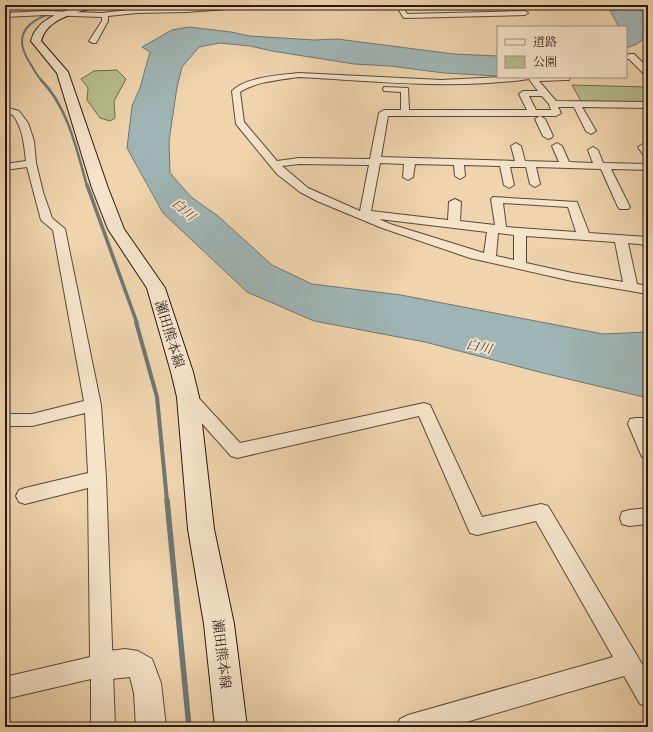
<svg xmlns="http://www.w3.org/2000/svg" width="653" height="732" font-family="'IM FELL Great Primer','Noto Serif JP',serif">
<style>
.green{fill:#b6bd8c;stroke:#6e6b50}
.water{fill:#9fb5b5;stroke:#6f7774}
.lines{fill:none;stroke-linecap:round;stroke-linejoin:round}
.stream-far4{stroke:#6f7774;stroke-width:2}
.stream-far3{stroke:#6f7774;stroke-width:2.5}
.stream-far2{stroke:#6f7774;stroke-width:3.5}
.stream-far1{stroke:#6f7774;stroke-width:4}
.stream{stroke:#6f7774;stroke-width:5.5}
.minor-casing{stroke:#59483a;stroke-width:2}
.tertiary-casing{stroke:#59483a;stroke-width:2}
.secondary-casing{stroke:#271913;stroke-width:2}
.minor{fill:#f5e3ca;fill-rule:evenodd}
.tertiary{fill:#f5e3ca;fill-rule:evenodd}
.secondary{fill:#f5e3ca;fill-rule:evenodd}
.labels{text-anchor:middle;stroke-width:3.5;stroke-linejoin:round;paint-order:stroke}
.far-water-label{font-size:13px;font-style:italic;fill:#4b4844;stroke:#f5e3ca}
.street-label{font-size:14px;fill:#271913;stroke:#f5e3ca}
</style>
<rect width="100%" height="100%" fill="#efd4ad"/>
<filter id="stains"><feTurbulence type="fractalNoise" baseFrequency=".005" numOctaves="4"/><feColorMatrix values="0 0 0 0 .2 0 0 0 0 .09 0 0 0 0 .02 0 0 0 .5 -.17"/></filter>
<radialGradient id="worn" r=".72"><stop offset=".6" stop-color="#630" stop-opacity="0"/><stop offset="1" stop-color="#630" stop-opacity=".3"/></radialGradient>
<!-- green -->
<g class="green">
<polygon points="117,70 126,79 114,101 115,118 110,121 100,118 87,100 88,88 81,79 94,71"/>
<polygon points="572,85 648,87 648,104 582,103"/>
</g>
<!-- water -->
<g class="water">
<polygon points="607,5 639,5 648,23 648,35 637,44 626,48 626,27 619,27"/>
<polygon points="189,27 231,32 250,36 314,40 337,39 454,54 498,56 498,76 444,73 390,66 354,64 272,51 250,46 220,43 199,47 182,67 177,87 169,141 170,173 191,197 218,216 272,265 312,284 401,295 603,334 648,332 648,398 539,372 425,342 314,321 247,292 163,213 127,148 132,106 140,88 150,52 142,47 172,30"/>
</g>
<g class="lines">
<!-- stream-far4 -->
<path class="stream-far4" d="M42 81C36 75 32 66 27 58 8 23 47 15 72 5"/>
<!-- stream-far3 -->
<path class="stream-far3" d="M41 80C68 107 77 151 87 186"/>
<!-- stream-far2 -->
<polyline class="stream-far2" points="87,185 137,323"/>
<!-- stream-far1 -->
<polyline class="stream-far1" points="136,322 157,397 167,501"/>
<!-- stream -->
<polyline class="stream" points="167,500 189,727"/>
<!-- minor casing -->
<g class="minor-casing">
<g id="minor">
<polygon points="228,5 258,5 255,7 186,12 137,13 108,16 108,21 96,43 93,43 89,41 102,21 102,17 45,15 5,17 5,13 45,11 102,13 137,9"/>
<polygon points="396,5 402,5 407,14 525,11 528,13 525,15 405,18 403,17"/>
<polygon points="631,54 634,54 648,68 648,75 645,75 629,59 626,59 626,55"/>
<path d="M299 73 441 80 502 77H570L569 80H566L539 81 556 101 648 102V108L582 107 596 131 591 134 586 131 574 107H558L561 113 556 116H388L381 157 515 161 511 146 516 143 521 146 525 161 559 162 552 146 557 143 562 146 569 162 593 163 588 150 593 147 598 150 603 163 648 164V170L611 169 630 207 628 209H620L618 207 601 169 536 167 540 184 535 187 530 184 526 167H510L514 185 509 188 504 185 500 166 464 165 465 176 460 179 455 176 454 165 415 164 413 177 408 180 403 177 404 164 380 163 371 211 448 220 449 202 455 199 461 202 460 221 495 225 491 199 493 197 577 202 589 233 648 237V245L628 243 637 284 648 286V294L572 281 470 258 382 228 317 201 300 192 277 174 236 124 232 91C245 77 281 75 299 73ZM299 77C375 81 453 90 529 79L538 91H523L519 94 527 110H409L408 88 384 87 383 89 384 91 401 92V110H384L379 113 370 159 299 158 277 161 244 122 240 92C258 81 279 80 299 77ZM529 96H542L549 104 551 110H536ZM299 164 369 165 360 211 308 188 282 166ZM503 203 568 207 576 232 506 227ZM379 219 487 232 484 253 390 224ZM498 233 514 235V260L496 256ZM526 236 615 242 623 282 572 273 526 263Z"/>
<path d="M5 107 19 111 28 123 34 141 36 163 43 192 52 218 65 229 101 405 106 478 115 727H91V679L5 699V677L90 657 88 488 25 504 19 502 16 496 19 490 25 488 88 473 85 413 32 426H5V414H32L84 401 53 230 41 220 27 167 5 170V164L26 161C24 144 23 129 13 115L5 113Z"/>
<polygon points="540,116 545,119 553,136 551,138 548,139 543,136 535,119"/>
<polygon points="643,144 648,147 648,157 644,156 638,147"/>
<polygon points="188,391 194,393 240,443 424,403 430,405 482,517 541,504 548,506 648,674 648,707 640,704 624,676 449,727 396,727 400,719 408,715 613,657 536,521 477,535 470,533 419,416 237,458 231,456 182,401 180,397 182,393"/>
<polygon points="636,418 648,418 648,459 642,457 628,424 630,419"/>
<polygon points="648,508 648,524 629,526 622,524 620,518 622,512 629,510"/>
</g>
</g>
<!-- tertiary casing -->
<g class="tertiary-casing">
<polygon id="tertiary" points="125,649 138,651 152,659 161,683 166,727 136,727 134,693 130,677 101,680 91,676 87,666 91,656 101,652"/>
</g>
<!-- secondary casing -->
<g class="secondary-casing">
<path id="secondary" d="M83 5H97L95 7C76 13 47 18 41 41L68 72 108 188 124 229 165 288 193 372 199 397 214 529 234 624 247 727H215L204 624 188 529 177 397 171 372 147 288 108 229 92 188 57 73 31 41C37 18 62 12 83 5Z"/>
</g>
<!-- minor -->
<use href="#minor" class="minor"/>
<!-- tertiary -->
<use href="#tertiary" class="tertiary"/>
<!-- secondary -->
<use href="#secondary" class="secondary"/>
</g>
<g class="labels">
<!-- far-water labels -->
<g class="far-water-label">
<text transform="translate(184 209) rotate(41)" y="5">白川</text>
<text transform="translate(479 346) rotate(13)" y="5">白川</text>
</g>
<!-- street labels -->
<g class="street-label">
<text transform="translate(170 334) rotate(73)" y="5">瀬田熊本線</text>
<text transform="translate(222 654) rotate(83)" y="5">瀬田熊本線</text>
</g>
</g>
<!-- margin -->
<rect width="653" height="732" fill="none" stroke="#efd4ad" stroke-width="20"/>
<rect x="6" y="6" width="641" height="720" fill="none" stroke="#271913" stroke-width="2"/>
<rect x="10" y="10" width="633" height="712" fill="none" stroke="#271913"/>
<!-- legend -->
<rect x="497" y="26" width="130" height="52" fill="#f5e3ca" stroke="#a39281"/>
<rect x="505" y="39" width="20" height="6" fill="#f5e3ca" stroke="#a39281"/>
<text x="533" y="46" font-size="12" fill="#271913">道路</text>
<rect x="505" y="56" width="20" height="12" fill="#b6bd8c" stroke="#a39281"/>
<text x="533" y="66" font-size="12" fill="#271913">公園</text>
<rect width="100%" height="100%" filter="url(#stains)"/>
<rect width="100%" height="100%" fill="url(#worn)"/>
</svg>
